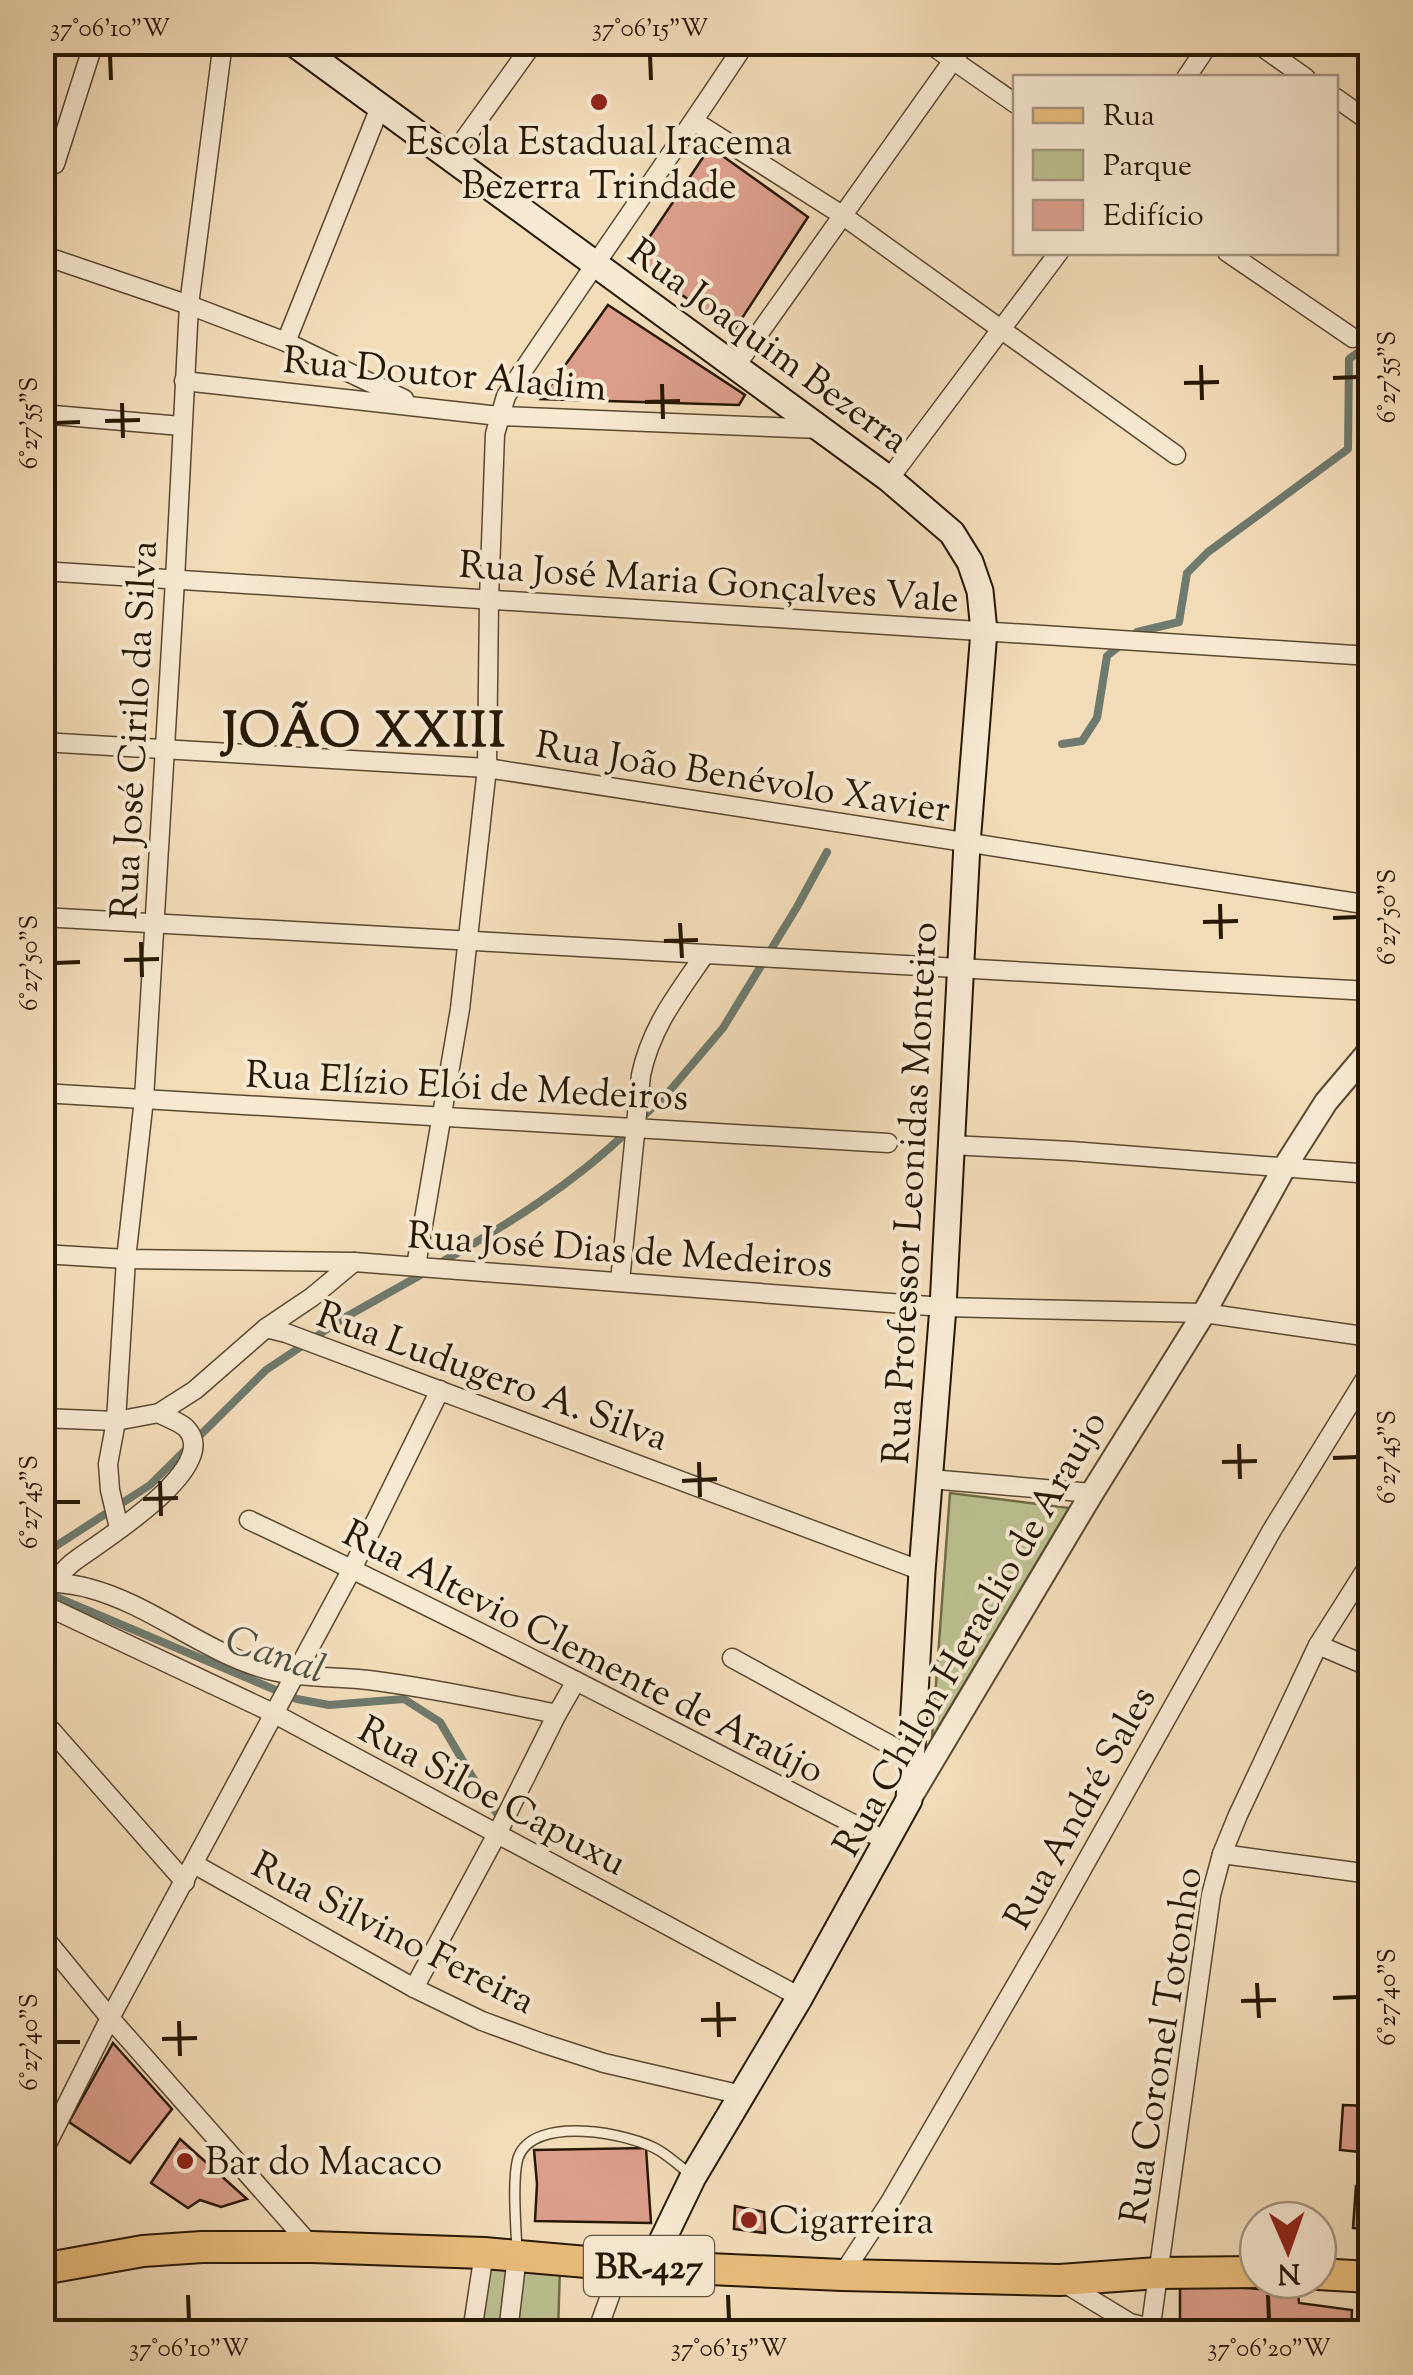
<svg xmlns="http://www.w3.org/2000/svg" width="1413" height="2375" font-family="'Sorts Mill Goudy',serif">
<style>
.green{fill:#bbc08f;stroke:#716c48;stroke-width:2.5}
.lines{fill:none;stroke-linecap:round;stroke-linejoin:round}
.stream{stroke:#6e7a6d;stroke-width:8}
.building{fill:#db9e8b;stroke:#271802;stroke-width:2.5}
.service-casing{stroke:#5a4930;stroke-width:12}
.minor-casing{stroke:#5a4930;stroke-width:21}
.tertiary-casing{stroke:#5a4930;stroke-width:26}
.secondary-casing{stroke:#271802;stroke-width:29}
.primary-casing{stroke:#271802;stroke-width:34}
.service{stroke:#f7e9d2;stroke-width:9}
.minor{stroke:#f7e9d2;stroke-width:18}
.tertiary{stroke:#f7e9d2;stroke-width:22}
.secondary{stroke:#f7e9d2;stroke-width:25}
.primary{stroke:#eabe7c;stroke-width:30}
.ticks{fill:none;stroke:#271802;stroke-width:4}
.poi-dot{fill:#8f2418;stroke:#f7e9d2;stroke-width:4}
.labels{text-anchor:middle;stroke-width:8;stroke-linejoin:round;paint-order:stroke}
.shield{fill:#f7e9d2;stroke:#655740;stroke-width:2.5}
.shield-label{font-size:35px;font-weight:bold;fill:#271802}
.poi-label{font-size:38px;fill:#271802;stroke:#f7e9d2;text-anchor:start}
.street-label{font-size:38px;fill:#271802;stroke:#f7e9d2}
.water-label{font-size:40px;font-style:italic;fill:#505141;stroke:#f7e9d2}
.district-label{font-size:48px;font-weight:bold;letter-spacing:2.5px;fill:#271802;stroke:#f7e9d2}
.neatline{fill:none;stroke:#271802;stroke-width:4}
.ticks-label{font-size:25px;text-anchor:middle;fill:#271802}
</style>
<rect width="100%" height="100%" fill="#f3ddb9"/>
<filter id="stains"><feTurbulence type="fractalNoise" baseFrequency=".002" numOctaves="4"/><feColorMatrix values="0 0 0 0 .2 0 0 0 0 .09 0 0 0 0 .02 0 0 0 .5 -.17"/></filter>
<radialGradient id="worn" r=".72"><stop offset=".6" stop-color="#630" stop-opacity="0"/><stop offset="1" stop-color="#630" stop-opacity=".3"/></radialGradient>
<!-- green -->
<g class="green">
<polygon points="950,1493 1069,1508 932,1738"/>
<polygon points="475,2266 560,2267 558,2332 466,2332"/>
</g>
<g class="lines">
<!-- stream -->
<g class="stream">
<polyline points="1062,744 1082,741 1097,718 1107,656 1137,632 1179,622 1187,573 1208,552 1348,449 1349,359 1370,344"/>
<polyline points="638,1121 667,1094 723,1028 797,907 827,852"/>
<path d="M440 1263C507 1225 573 1184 628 1131"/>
<polyline points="42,1555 150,1485 266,1370 344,1318 424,1273"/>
<polyline points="42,1591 297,1699 329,1705 404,1699 440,1722 473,1778 502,1821"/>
</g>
</g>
<!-- building -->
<g class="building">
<polygon points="710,147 808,217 733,332 634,260"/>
<polygon points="608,305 745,395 739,405 541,399"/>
<polygon points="113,2043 172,2109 130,2163 69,2122"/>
<polygon points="1343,2105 1370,2106 1370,2153 1340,2150"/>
<polygon points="180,2139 247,2199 221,2207 200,2200 188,2208 151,2183"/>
<polygon points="646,2148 651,2223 535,2221 537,2184 534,2150"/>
<polygon points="1356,2186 1370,2187 1370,2230 1353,2228"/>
<polygon points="735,2206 764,2212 765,2233 734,2229"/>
<polygon points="1180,2283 1298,2292 1299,2303 1352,2310 1351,2332 1269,2332 1180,2320"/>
</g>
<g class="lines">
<!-- service casing -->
<g class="service-casing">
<path id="service" d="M517 2251C516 2227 512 2179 518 2158 533 2114 631 2133 660 2151 671 2158 681 2167 691 2175"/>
</g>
<!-- minor casing -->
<g class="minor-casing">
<g id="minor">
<polyline points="927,42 1016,104"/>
<polyline points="1255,42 1306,78"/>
<polyline points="1186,78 1210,42"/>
<polyline points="1336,98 1370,122"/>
<polyline points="694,121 842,215 1176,455"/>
<polyline points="450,159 534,42"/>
<polyline points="55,164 94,42"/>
<polyline points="1227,252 1353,338"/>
<polyline points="42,255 189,305 286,342 404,399"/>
<polyline points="286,342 380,107"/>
<polyline points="735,367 966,42"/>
<polyline points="184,381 499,416 821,429"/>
<polyline points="42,414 181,426"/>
<polyline points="889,479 1059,252"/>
<polyline points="42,571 1370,656"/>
<polyline points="42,742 487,768 1370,905"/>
<path d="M42 917C485 944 928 969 1370 991"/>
<polyline points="42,1093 888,1143"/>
<polyline points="950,1145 1071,1151 1370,1174"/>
<polyline points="42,1254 126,1259 354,1262 943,1307 1204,1313 1370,1337"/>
<path d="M416 1266 460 1009 487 768 489 599 495 434 506 396C585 277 668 161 746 42"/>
<path d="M620 1281 641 1075C651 1028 676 996 703 957"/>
<polyline points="266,1328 286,1333 922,1571"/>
<polyline points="42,1418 116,1421 159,1413 195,1390 266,1328 312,1297 354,1262"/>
<polyline points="930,1479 1092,1493"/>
<path d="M249 1520C465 1622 676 1732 888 1842"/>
<polyline points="119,1528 110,1490 108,1464 116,1421 126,1259 144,1099 175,580 189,305 223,42"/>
<path d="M42 1581C57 1583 74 1584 88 1588 153 1605 204 1653 269 1670 304 1679 340 1676 376 1681 437 1689 497 1702 557 1714"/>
<path d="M54 1582C61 1574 67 1566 76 1560 100 1542 224 1467 186 1428 180 1422 167 1418 159 1413"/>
<polyline points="42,1604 273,1713 800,1997"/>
<polyline points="1318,1645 1370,1667"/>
<polyline points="732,1658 912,1757"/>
<polyline points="51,1730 185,1882"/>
<polyline points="1222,1854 1370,1874"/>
<polyline points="194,1864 414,1988 482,2021 542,2043 604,2063 742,2095"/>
<polyline points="42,1935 110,2018 312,2247"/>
<polyline points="414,1988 497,1834 557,1714 576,1681"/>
<polyline points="42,2154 110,2018 352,1569 440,1390"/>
<polyline points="842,2275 890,2202 1053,1921 1272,1530 1370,1371"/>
<polyline points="1061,2281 1130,2323 1167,2332"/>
<polyline points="472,2332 484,2253"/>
<polyline points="508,2332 517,2256"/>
<polyline points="597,2332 621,2265"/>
<polyline points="1150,2332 1211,1895 1222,1854 1238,1815 1318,1645 1370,1563"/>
</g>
</g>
<!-- tertiary casing -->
<g class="tertiary-casing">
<polyline id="tertiary" points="909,1800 1092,1493 1204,1313 1284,1168 1326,1102 1370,1050"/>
</g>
<!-- secondary casing -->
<g class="secondary-casing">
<polyline id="secondary" points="292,42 889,479 952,533 970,562 980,591 984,631 967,844 943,1307 922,1571 909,1800 800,1997 693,2177 650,2266"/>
</g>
<!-- primary casing -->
<g class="primary-casing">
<g id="primary">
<polyline points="42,2269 143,2251 202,2247 312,2247 484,2253 621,2265 842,2275 1060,2280 1158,2273 1258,2272"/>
<polyline points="1318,2274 1370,2277"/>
</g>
</g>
<!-- service -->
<use href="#service" class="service"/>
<!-- minor -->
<use href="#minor" class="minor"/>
<!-- tertiary -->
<use href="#tertiary" class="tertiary"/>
<!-- secondary -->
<use href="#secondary" class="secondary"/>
<!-- primary -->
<use href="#primary" class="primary"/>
</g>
<!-- ticks -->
<path class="ticks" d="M110 55 111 80M650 55 651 80M1201 365 1202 400M1333 378 1358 377M1184 383 1219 382M662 384 663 419M645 402 680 401M122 403 123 438M105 421 140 420M55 423 80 422M1220 904 1221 939M1333 918 1358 917M1203 922 1238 921M680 923 682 958M664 941 698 940M141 942 142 977M124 960 159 959M55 963 80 962M1239 1444 1240 1479M1333 1458 1358 1457M699 1462 700 1497M1222 1462 1257 1461M160 1481 161 1516M682 1481 717 1479M143 1499 178 1498M55 1502H80M1257 1983 1259 2018M1333 1998 1358 1997M1241 2001 1276 2000M718 2002 719 2037M701 2020 736 2019M179 2021 180 2056M162 2039 197 2038M55 2042H80M188 2295 189 2320M728 2295 729 2320M1268 2295 1269 2320"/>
<!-- markers -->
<g class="poi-dot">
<circle cx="599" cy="102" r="10"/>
<circle cx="185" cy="2161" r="10"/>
<circle cx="749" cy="2220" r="10"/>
</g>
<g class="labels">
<!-- shield labels -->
<rect class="shield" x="584" y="2236" width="130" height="60" rx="8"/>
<g class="shield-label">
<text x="649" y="2278">BR-427</text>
</g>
<!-- poi labels -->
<g class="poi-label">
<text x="599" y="154" text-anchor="middle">Escola Estadual Iracema<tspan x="599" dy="44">Bezerra Trindade</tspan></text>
<text x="205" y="2174">Bar do Macaco</text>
<text x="769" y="2233">Cigarreira</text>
</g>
<!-- street labels -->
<g class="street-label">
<text transform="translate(769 345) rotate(36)" y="13">Rua Joaquim Bezerra</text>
<text transform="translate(445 373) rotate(5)" y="13">Rua Doutor Aladim</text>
<text transform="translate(709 581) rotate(4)" y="13">Rua José Maria Gonçalves Vale</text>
<text transform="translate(133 730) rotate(-87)" y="13">Rua José Cirilo da Silva</text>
<text transform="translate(743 776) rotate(9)" y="13">Rua João Benévolo Xavier</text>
<text transform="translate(467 1085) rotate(3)" y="13">Rua Elízio Elói de Medeiros</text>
<text transform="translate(909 1193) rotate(-87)" y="13">Rua Professor Leonidas Monteiro</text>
<text transform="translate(620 1249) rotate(4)" y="13">Rua José Dias de Medeiros</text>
<text transform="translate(493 1375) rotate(20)" y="13">Rua Ludugero A. Silva</text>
<text transform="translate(969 1633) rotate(-60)" y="13">Rua Chilon Heraclio de Araujo</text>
<text transform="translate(584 1651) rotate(27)" y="13">Rua Altevio Clemente de Araújo</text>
<text transform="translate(493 1795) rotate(28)" y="13">Rua Siloe Capuxu</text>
<text transform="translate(1079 1807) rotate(-61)" y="13">Rua André Sales</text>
<text transform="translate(394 1932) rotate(27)" y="13">Rua Silvino Fereira</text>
<text transform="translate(1160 2045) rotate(-81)" y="13">Rua Coronel Totonho</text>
</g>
<!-- water labels -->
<g class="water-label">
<text transform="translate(276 1653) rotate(19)" y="14">Canal</text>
</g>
<!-- district labels -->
<g class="district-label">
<text x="365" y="746">JOÃO XXIII</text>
</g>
</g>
<!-- margin -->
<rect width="1413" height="2375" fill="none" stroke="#f3ddb9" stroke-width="110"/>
<!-- legend -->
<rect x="1013" y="75" width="325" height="180" fill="#f7e9d2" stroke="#a4957f" stroke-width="2.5"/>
<rect x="1033" y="108" width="50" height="15" fill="#eabe7c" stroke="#a4957f" stroke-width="2.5"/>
<text x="1103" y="125" font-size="30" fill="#271802">Rua</text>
<rect x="1033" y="150" width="50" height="30" fill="#bbc08f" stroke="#a4957f" stroke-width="2.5"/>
<text x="1103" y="175" font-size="30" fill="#271802">Parque</text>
<rect x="1033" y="200" width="50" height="30" fill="#db9e8b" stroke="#a4957f" stroke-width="2.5"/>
<text x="1103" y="225" font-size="30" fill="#271802">Edifício</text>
<!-- north arrow -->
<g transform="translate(1288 2250) rotate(178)"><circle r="48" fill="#f7e9d2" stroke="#a4957f" stroke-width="2.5"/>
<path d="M0-8L18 38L0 25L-18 38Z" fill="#8f2418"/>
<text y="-15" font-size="28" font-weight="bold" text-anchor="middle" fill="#271802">N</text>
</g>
<rect x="55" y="55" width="1303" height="2265" class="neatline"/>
<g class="ticks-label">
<text x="110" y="36">37°06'10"W</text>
<text x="650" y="36">37°06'15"W</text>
<text transform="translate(1386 377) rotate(-90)" y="9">6°27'55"S</text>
<text transform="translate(28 423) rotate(-90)" y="9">6°27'55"S</text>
<text transform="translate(1386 917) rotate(-90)" y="9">6°27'50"S</text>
<text transform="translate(28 963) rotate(-90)" y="9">6°27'50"S</text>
<text transform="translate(1386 1457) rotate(-90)" y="9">6°27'45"S</text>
<text transform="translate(28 1502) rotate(-90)" y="9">6°27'45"S</text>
<text transform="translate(1386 1997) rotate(-90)" y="9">6°27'40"S</text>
<text transform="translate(28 2042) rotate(-90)" y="9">6°27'40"S</text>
<text x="189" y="2356">37°06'10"W</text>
<text x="729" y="2356">37°06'15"W</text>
<text x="1269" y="2356">37°06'20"W</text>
</g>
<rect width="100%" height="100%" filter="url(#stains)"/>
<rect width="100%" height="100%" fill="url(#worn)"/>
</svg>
